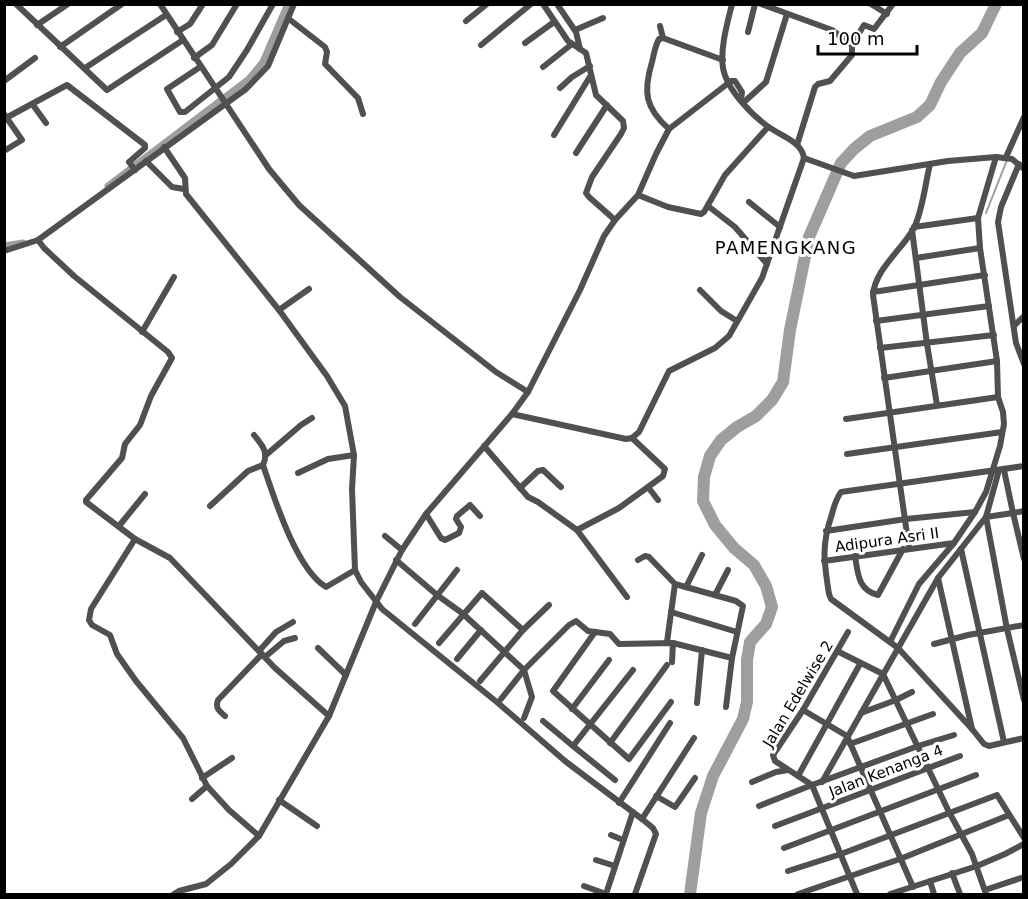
<svg xmlns="http://www.w3.org/2000/svg" width="1028" height="899" font-family="'DejaVu Sans',sans-serif">
<style>
.lines{fill:none;stroke-linecap:round;stroke-linejoin:round}
.stream{stroke:#9e9e9e;stroke-width:2}
.canal{stroke:#9e9e9e;stroke-width:7}
.river{stroke:#9e9e9e;stroke-width:12}
.street{stroke:#505050;stroke-width:6}
.labels{text-anchor:middle;stroke-width:6;stroke-linejoin:round;paint-order:stroke}
.street-label{font-size:15px;fill:#000;stroke:#fff}
.quarter-label{font-size:18px;letter-spacing:1.5px;fill:#000;stroke:#fff}
</style>
<rect width="100%" height="100%" fill="#fff"/>
<g class="lines">
<!-- stream -->
<polyline class="stream" points="986,213 1007,160"/>
<!-- canal -->
<g class="canal">
<polyline points="108,186 249,79 263,62 288,4"/>
<polyline points="4,246 23,243"/>
</g>
<!-- river -->
<polyline class="river" points="690,894 701,813 713,776 743,719 747,702 747,660 750,642 766,624 772,607 766,586 754,565 734,548 715,525 703,501 704,477 710,456 721,440 737,427 756,416 772,400 783,382 790,330 809,237 841,163 854,149 870,136 917,117 930,105 941,82 960,53 982,33 996,4"/>
<!-- street -->
<g class="street">
<polyline points="16,4 107,90 183,40"/>
<polyline points="160,4 269,169 299,205 400,297 496,372 528,392"/>
<polyline points="543,4 568,41 586,53 596,95 623,121 624,128 621,134 592,177 586,193 589,197 615,220"/>
<polyline points="557,4 576,32 580,49"/>
<path d="M732 4C727 24 720 49 723 68 727 91 756 120 775 131 787 138 802 144 804 158"/>
<polyline points="761,4 832,30 852,45"/>
<polyline points="871,4 887,14"/>
<polyline points="289,19 325,47 327,52 325,64 358,98 363,114"/>
<polyline points="466,21 487,4"/>
<polyline points="37,25 68,4"/>
<polyline points="660,26 663,38"/>
<polyline points="575,30 603,18"/>
<polyline points="177,32 190,24 203,4"/>
<polyline points="748,32 755,4"/>
<polyline points="525,43 554,22"/>
<polyline points="481,45 531,4"/>
<polyline points="60,47 122,4"/>
<polyline points="194,58 212,45 237,4"/>
<polyline points="200,67 167,89 180,112 185,112 229,77 247,50 273,4"/>
<polyline points="543,67 572,44"/>
<polyline points="85,68 166,15"/>
<polyline points="4,81 35,58"/>
<polyline points="560,88 572,77 590,66"/>
<polyline points="743,103 766,82 787,14"/>
<polyline points="33,105 46,123"/>
<polyline points="4,114 22,140 4,151"/>
<polyline points="4,119 67,85 145,145 145,148 129,162 135,170"/>
<path d="M669 129C645 108 643 92 652 62 654 54 655 46 659 39L663 38 723 60"/>
<polyline points="554,135 591,75"/>
<polyline points="797,145 815,87 818,84 830,81 852,55 852,45 864,25 874,29 893,4"/>
<polyline points="164,147 185,178 186,194 279,310 327,376 345,406 354,455 352,489 355,570 361,582 382,609 498,703 565,761 642,819 694,738"/>
<polyline points="576,153 607,105"/>
<polyline points="1006,157 1024,117"/>
<polyline points="804,158 854,176 948,161 996,157 1012,159 1024,169"/>
<polyline points="146,161 172,187 184,189"/>
<polyline points="1019,164 1001,207 998,222 1016,343 1024,364"/>
<polyline points="638,195 668,207 701,214 704,212 725,175 768,127"/>
<polyline points="749,202 780,227"/>
<polyline points="708,206 735,227 767,264"/>
<polyline points="914,227 978,218"/>
<polyline points="912,230 927,344 937,405"/>
<polyline points="38,240 44,248 74,276 168,352 172,358 151,396 140,425 125,444 122,458 86,500 86,502 135,539 170,558 275,668 329,716"/>
<polyline points="4,251 38,240 246,89 268,66 294,4"/>
<polyline points="916,258 980,248"/>
<polyline points="700,290 721,311 737,321"/>
<polyline points="873,292 985,275"/>
<polyline points="279,310 309,289"/>
<polyline points="876,321 989,306"/>
<polyline points="1015,325 1024,316"/>
<polyline points="142,332 174,277"/>
<polyline points="880,348 994,335"/>
<polyline points="884,378 997,361"/>
<polyline points="512,414 626,439 632,438 639,432 669,371 715,348 729,336 762,278 804,158"/>
<polyline points="846,419 998,397"/>
<path d="M254 435C262 445 269 452 263 465 274 497 296 569 326 587L355 570"/>
<polyline points="632,438 665,469 663,476 648,487"/>
<polyline points="484,446 528,497 538,502 577,530 627,597"/>
<polyline points="847,454 1002,432"/>
<polyline points="266,455 301,425 312,418"/>
<polyline points="1004,470 1013,513 1024,511"/>
<polyline points="298,473 328,459 354,455"/>
<polyline points="520,488 538,471 543,470 561,487"/>
<polyline points="210,506 248,471 263,465"/>
<polyline points="426,514 441,538 445,540 459,533 461,527 456,519 457,516 470,505 480,516"/>
<polyline points="119,526 145,494"/>
<polyline points="577,530 619,508 648,487 658,500"/>
<polyline points="826,531 906,519 975,512"/>
<polyline points="385,536 402,550"/>
<polyline points="135,539 91,609 89,620 92,625 110,635 117,654 136,681 183,738 207,786 229,810 259,836"/>
<path d="M909 548 873 295C875 269 902 250 914 228 923 209 925 185 930 164"/>
<polyline points="961,549 1004,742"/>
<path d="M855 556C858 574 858 590 878 595L903 549"/>
<polyline points="1024,559 1013,513 986,517 1007,629 1024,700"/>
<polyline points="396,560 437,595 462,613 524,670 532,697 524,718"/>
<polyline points="638,560 645,556 649,557 675,584 667,642"/>
<polyline points="824,561 954,543"/>
<polyline points="938,578 972,729 984,744 989,746 1024,738"/>
<polyline points="675,584 736,601 743,606 732,658 726,707"/>
<polyline points="686,587 702,555"/>
<polyline points="715,595 728,570"/>
<polyline points="671,612 737,632"/>
<polyline points="415,624 457,570"/>
<polyline points="595,632 553,691 629,759 671,702"/>
<polyline points="890,642 919,584 954,543 975,512 986,492 1000,446 1004,424 1003,412 998,397 997,361 980,248 978,218 996,157"/>
<polyline points="439,643 482,593 523,630"/>
<polyline points="934,644 968,635 1024,625"/>
<polyline points="318,648 346,675"/>
<polyline points="259,651 276,632 293,622"/>
<polyline points="837,651 883,674"/>
<polyline points="265,657 284,641 295,638"/>
<polyline points="457,659 481,630"/>
<polyline points="672,662 673,643"/>
<polyline points="883,674 949,812 972,854 986,894"/>
<polyline points="480,681 523,630 549,605"/>
<polyline points="501,699 524,670 569,625 576,621 588,631 610,634 619,644 673,643 732,658"/>
<polyline points="697,703 702,650"/>
<polyline points="572,709 609,660"/>
<polyline points="803,710 847,736 913,887"/>
<polyline points="861,713 896,700 912,692"/>
<path d="M225 716C219 711 215 708 218 700L262 654"/>
<polyline points="543,721 573,746"/>
<path d="M972 729 898 648 831 599 829 594C824 562 821 546 832 514 834 506 836 499 841 492L1024 466"/>
<polyline points="610,743 667,665"/>
<polyline points="850,744 933,714"/>
<polyline points="798,776 860,664"/>
<polyline points="202,778 232,758"/>
<polyline points="615,780 573,746 633,670"/>
<polyline points="752,782 776,772 788,770"/>
<polyline points="822,782 938,578 986,517 999,470"/>
<polyline points="812,785 775,761 773,755 803,710 848,632"/>
<polyline points="656,796 675,807 695,778"/>
<polyline points="192,799 207,786"/>
<polyline points="279,800 317,826"/>
<polyline points="619,803 670,723"/>
<polyline points="759,806 812,785"/>
<polyline points="775,826 960,756"/>
<polyline points="611,835 623,840"/>
<polyline points="784,848 976,775"/>
<polyline points="596,860 615,866"/>
<polyline points="788,871 841,854 997,795 1024,838"/>
<polyline points="952,873 960,894"/>
<polyline points="930,881 934,894"/>
<polyline points="584,886 606,894"/>
<polyline points="985,890 1024,877"/>
<polyline points="174,894 179,891 206,884 231,864 259,836 329,716 376,602 402,550 426,514 512,414 528,392 580,290 604,236 615,220 638,195 656,154 669,129 731,81 735,81 742,92 741,100"/>
<polyline points="606,894 633,812"/>
<polyline points="635,894 656,834 653,828 642,819"/>
<polyline points="798,894 900,859 1009,815"/>
<polyline points="857,894 812,785 918,746 954,735"/>
<polyline points="890,894 977,866 1005,854 1024,844"/>
</g>
</g>
<g class="labels">
<!-- street labels -->
<g class="street-label">
<text transform="translate(887 540) rotate(-8)" y="5">Adipura Asri II</text>
<text transform="translate(798 694) rotate(-59)" y="5">Jalan Edelwise 2</text>
<text transform="translate(886 771) rotate(-21)" y="5">Jalan Kenanga 4</text>
</g>
<!-- quarter labels -->
<g class="quarter-label">
<text x="786" y="254">PAMENGKANG</text>
</g>
</g>
<!-- border -->
<rect width="1028" height="899" fill="none" stroke="#000000" stroke-width="12"/>
<!-- scale -->
<path d="M818 45v9h99v-9" fill="none" stroke="#000000" stroke-width="3"/>
<text x="827" y="45" font-size="18" fill="#000000" stroke="#ffffff" stroke-width="4.5" paint-order="stroke">100 m</text>
</svg>
